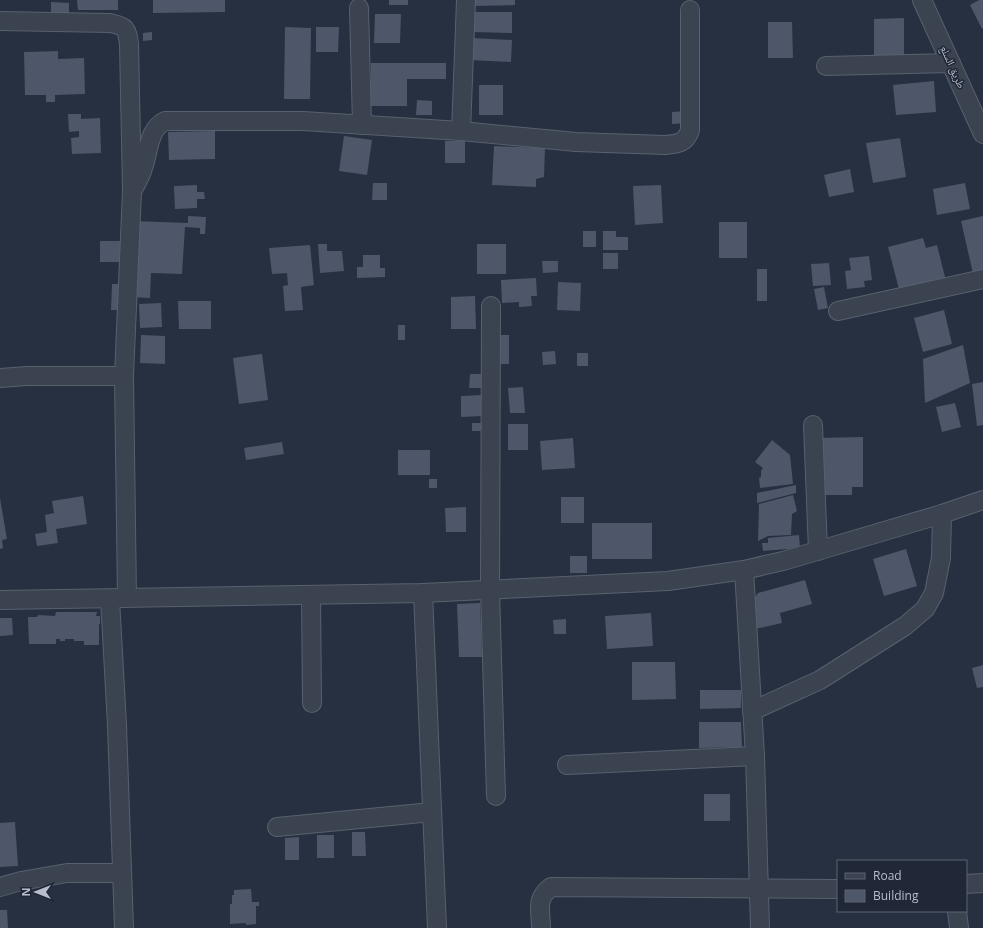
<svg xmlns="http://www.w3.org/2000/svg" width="983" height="928" font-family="'Open Sans','Noto Naskh Arabic',sans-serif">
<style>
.building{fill:#4e5669}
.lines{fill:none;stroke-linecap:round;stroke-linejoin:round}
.minor-casing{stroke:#59606e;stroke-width:20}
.minor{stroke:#3b4250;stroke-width:18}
.labels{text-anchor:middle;stroke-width:3;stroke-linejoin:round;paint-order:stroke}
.street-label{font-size:11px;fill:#b8bdcb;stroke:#202736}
</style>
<rect width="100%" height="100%" fill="#273040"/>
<!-- building -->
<g class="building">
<polygon points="77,0 118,0 118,10 78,10"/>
<polygon points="153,0 225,0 225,12 153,13"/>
<rect x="389" y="0" width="19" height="5"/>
<polygon points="475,0 515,0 515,5 475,6"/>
<polygon points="979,0 983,0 983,28 982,29 970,5"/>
<polygon points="51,2 69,3 69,17 51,17"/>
<polygon points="472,12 512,12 512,33 472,32"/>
<polygon points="375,14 401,14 400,43 374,43"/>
<polygon points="904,18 904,57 874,57 874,19"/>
<polygon points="768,22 792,22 793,58 768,58"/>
<polygon points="285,27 311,28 310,99 284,99"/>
<polygon points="316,27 339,27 338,52 316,52"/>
<polygon points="152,32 152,40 143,41 143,33"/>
<polygon points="471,38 512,40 511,62 470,60"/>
<polygon points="58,51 58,59 84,58 85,94 55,95 55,102 46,102 46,95 25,95 24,52"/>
<polygon points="371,63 446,63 446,79 407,79 407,106 371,106"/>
<polygon points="934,81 936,112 896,115 893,85"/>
<rect x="479" y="85" width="24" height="30"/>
<polygon points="417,100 432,101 432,115 416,115"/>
<polygon points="686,111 686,123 672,124 672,112"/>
<polygon points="68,114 81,114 81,119 100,118 101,153 72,154 71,138 79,137 79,131 69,132"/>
<polygon points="215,131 215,159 169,160 168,132"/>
<polygon points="344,136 372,140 367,175 339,171"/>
<polygon points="900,138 906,177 873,183 866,143"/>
<rect x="445" y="141" width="20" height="22"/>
<polygon points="494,146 545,148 544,177 536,179 536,187 492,185"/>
<polygon points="850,169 854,192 829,197 824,175"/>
<polygon points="373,183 387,183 387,200 372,200"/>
<polygon points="965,183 970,209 937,215 933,189"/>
<polygon points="197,185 197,192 204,192 205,199 197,199 197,208 175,209 174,186"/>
<polygon points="661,185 663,223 635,225 633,186"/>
<polygon points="188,216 206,217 205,234 200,234 200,228 185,227 182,274 151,273 150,298 130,297 133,221 188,223"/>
<polygon points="983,216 983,276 974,278 961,221"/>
<rect x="719" y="222" width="28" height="36"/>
<rect x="583" y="231" width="13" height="16"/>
<polygon points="603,231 616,231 616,237 628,237 628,250 603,250"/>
<polygon points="923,238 926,248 937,245 946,281 900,293 888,247"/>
<rect x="100" y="241" width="20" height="21"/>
<polygon points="318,244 327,244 327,251 342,251 344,271 320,273"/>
<rect x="477" y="244" width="29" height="30"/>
<polygon points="310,245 314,285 301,287 303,310 285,311 283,286 288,285 287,273 272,274 269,248"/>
<rect x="603" y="253" width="15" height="16"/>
<polygon points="363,255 380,255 380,268 385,268 385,277 357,278 357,267 363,267"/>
<polygon points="869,256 872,280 864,281 865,287 847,289 845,271 851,270 849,258"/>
<polygon points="542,261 558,261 558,272 543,273"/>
<polygon points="829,263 831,285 813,286 811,264"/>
<rect x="757" y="269" width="10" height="32"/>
<polygon points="536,278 537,296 531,296 532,306 519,307 519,302 502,303 501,280"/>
<polygon points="558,282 581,283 580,311 557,310"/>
<polygon points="112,284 124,284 123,310 111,310"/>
<polygon points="824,287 828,308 818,310 814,289"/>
<polygon points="475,296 476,329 451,329 451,297"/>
<polygon points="178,301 211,301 211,329 179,329"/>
<polygon points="161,303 162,327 140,328 139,304"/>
<polygon points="944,310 952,344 923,352 914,318"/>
<rect x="398" y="325" width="7" height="15"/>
<polygon points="141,335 165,336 165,364 140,363"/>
<rect x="495" y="335" width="14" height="29"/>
<polygon points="963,345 970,383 925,403 923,359"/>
<polygon points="555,351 556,364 543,365 542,352"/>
<rect x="577" y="353" width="11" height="13"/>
<polygon points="262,354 268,400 239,404 233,358"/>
<polygon points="470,374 486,374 485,388 469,388"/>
<polygon points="983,382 983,425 977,426 972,384"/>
<polygon points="523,387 525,413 510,413 508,388"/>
<polygon points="482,395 483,416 461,417 461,396"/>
<polygon points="955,403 961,427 942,432 936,407"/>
<rect x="472" y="423" width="10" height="8"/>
<rect x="508" y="424" width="20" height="26"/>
<polygon points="863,437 863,487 852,487 852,495 817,495 817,438"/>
<polygon points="573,438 575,468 542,470 540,441"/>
<polygon points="772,440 790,455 793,484 760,488 759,478 761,477 761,471 763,468 755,462"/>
<polygon points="282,442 284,454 246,460 244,448"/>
<rect x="398" y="450" width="32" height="25"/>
<rect x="429" y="479" width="8" height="9"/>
<polygon points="796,485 796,493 757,503 757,493"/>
<polygon points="793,495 797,511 792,514 791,535 768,536 758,541 759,504"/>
<polygon points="83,496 87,524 56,529 58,543 37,546 35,534 47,532 45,515 54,513 52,501"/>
<rect x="561" y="497" width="23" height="26"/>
<polygon points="0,498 7,539 2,540 3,548 0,549"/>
<polygon points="466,507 466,532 446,532 445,508"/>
<rect x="592" y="523" width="60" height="36"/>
<polygon points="799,535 800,548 763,551 762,543 768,543 768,538"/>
<polygon points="906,549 917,586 884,596 873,559"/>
<rect x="570" y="556" width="17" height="17"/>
<polygon points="805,580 812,604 780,613 782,623 755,629 753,600 758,593"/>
<polygon points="480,603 482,657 459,657 457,604"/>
<polygon points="56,612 97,612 96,616 100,616 100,624 99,624 99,645 84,645 84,641 74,641 74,639 65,639 65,641 60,641 60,639 56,639 56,644 29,644 28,617 37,617 38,615 55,616"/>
<polygon points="651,613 653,646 607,649 605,616"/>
<polygon points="0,618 12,618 13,635 0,636"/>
<polygon points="566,619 566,634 554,634 553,620"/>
<polygon points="632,662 675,662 676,699 632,700"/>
<polygon points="983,665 983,687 977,688 972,668"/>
<polygon points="700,690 741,690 741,708 700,709"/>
<polygon points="699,722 741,722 742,747 699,748"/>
<rect x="704" y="794" width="26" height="27"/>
<polygon points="15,822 18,866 0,867 0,823"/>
<polygon points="352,832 365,832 366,856 352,856"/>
<rect x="317" y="835" width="17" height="23"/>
<polygon points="299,837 299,860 285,860 285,838"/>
<polygon points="251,889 252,902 259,902 259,906 256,906 256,924 246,925 246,923 230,924 230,904 232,904 232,895 234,895 234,890"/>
<polygon points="0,910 7,910 8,928 0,928"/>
</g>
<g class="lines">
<!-- minor casing -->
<g class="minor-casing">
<g id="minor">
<polyline points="922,0 983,134"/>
<polyline points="359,8 362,125"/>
<path d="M0 21 110 23C126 26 127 29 129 44L132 191 124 376 127 598"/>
<polyline points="826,66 951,63"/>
<polyline points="461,131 466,0"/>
<path d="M132 191C136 184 141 176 143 168 149 152 148 129 165 121H303L461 131 576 142 665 145C678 144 686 143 690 130V10"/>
<polyline points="491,306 490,590 496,796"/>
<polyline points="838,311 983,279"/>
<polyline points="0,378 27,376 124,376"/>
<polyline points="813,425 818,551"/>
<polyline points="744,570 755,756 760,928"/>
<polyline points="423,593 437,928"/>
<polyline points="311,595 312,703"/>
<polyline points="110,599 117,725 124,928"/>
<polyline points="0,600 423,593 668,581 744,570 783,561 942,514 983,500"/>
<polyline points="752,711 820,680 905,626 925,609 934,593 941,558 942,514"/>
<polyline points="567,765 755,756"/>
<polyline points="277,827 432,812"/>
<polyline points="966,884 983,883"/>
<polyline points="0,887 21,881 67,873 122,873"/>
<polyline points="957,911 959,928"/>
<path d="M541 928C541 910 535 899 551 887L838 889"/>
</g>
</g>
<!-- minor -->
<use href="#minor" class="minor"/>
</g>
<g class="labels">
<!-- street labels -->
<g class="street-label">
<text transform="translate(953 67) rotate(66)" y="4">طريق السلع</text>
</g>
</g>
<!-- legend -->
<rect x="837" y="860" width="130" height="52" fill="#202736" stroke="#5d6372"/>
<rect x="845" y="873" width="20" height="6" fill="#3b4250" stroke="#5d6372"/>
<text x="873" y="880" font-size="12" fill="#b8bdcb">Road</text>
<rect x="845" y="890" width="20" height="12" fill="#4e5669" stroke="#5d6372"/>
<text x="873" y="900" font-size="12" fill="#b8bdcb">Building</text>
<!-- north arrow -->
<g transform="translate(36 892) rotate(270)" stroke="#202736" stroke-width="3" paint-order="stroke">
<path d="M0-3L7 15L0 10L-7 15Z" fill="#b8bdcb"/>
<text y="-6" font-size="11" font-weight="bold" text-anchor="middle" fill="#b8bdcb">N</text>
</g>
</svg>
